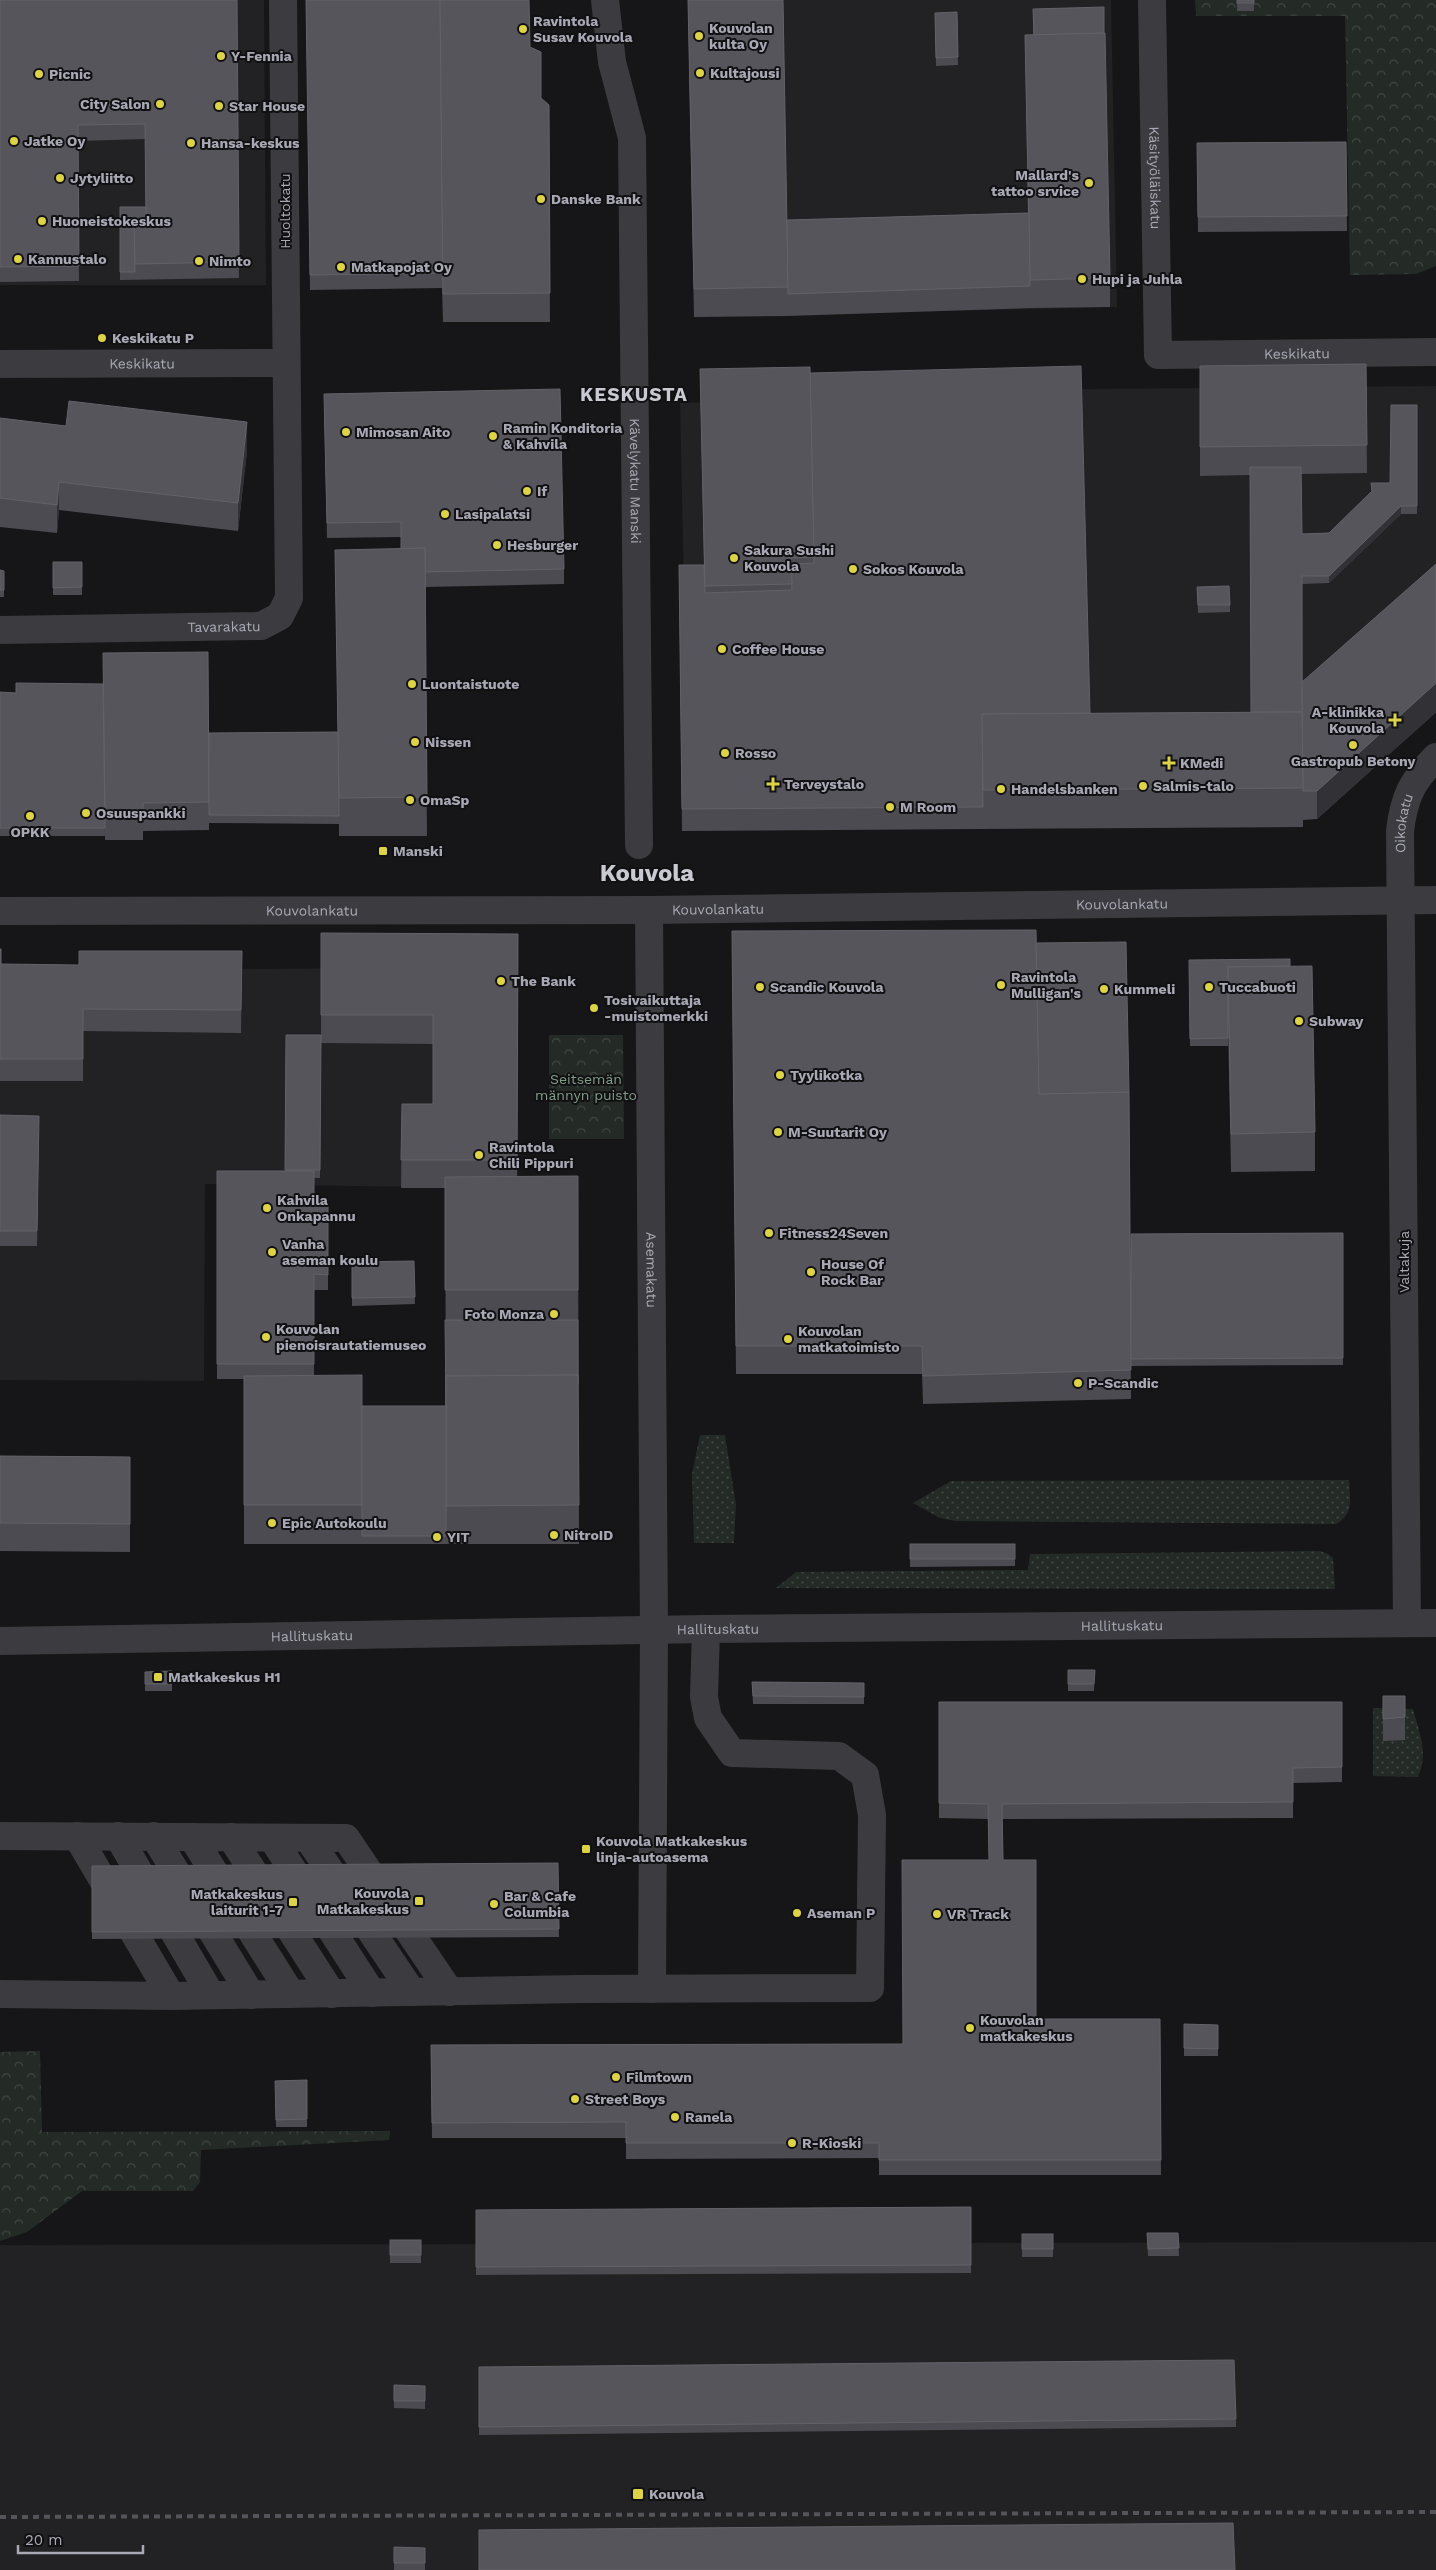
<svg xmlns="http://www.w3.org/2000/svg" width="1436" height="2570" font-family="'Work Sans',sans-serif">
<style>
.built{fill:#222123}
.grass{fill:url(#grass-dots)}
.forest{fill:url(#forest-crowns)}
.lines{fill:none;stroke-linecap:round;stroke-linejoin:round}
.minor{stroke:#3c3c40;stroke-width:28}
.rail{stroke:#54545a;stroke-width:4;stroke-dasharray:6 5;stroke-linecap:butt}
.wall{fill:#4c4b51;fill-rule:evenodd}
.shaded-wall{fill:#323135}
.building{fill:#56555b;stroke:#636269}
.poi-dot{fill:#ddd347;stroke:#111012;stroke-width:2}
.labels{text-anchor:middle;stroke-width:4;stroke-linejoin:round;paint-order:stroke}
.poi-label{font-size:14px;font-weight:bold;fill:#a9a9b5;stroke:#111012;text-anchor:start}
.street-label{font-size:14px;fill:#a9a9b5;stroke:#111012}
.park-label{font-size:14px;fill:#829e8b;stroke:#111012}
.district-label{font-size:19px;font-weight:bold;letter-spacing:1px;fill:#c9c9d2;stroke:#111012}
.town-label{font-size:24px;font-weight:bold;fill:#c9c9d2;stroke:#111012}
</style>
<defs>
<pattern id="grass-dots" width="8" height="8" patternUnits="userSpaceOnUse" patternTransform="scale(1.25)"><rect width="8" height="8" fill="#242b27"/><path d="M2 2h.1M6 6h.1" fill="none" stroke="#414744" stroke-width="1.8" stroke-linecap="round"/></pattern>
<pattern id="forest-crowns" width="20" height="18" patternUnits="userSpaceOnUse" patternTransform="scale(1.25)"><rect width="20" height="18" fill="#242b27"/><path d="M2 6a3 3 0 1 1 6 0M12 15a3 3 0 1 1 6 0" fill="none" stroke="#414744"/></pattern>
</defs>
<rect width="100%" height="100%" fill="#161517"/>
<!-- built -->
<g class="built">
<polygon points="0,0 264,0 266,285 0,285"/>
<polygon points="688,0 1111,0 1117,307 694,317"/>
<polygon points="1436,386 1436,713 1317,819 689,828 680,403 1081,389"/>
<polygon points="518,967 518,1188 205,1184 204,1381 0,1380 0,971"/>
<polygon points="1436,2242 1436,2570 0,2570 0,2245"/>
</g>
<!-- grass -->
<g class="grass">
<polygon points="700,1435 725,1435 736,1505 734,1543 694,1543 692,1474"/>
<path d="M1349 1480C1350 1497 1354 1515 1336 1524L955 1521 940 1518 913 1503 951 1481Z"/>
<polygon points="1320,1551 1328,1554 1333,1558 1335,1589 776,1588 796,1572 1028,1570 1030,1554"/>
<path d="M1373 1708 1413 1709C1419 1732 1429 1754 1418 1777L1373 1776Z"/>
</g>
<!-- forest -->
<g class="forest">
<polygon points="1195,0 1436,0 1436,266 1416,274 1350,275 1345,16 1196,16"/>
<polygon points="549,1035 623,1035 624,1139 549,1139"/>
<polygon points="40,2051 42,2132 390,2131 389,2140 201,2150 200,2182 193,2191 82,2191 27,2232 0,2241 0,2052"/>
</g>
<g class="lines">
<!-- minor -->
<g class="minor">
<path id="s1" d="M605 0 612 62 632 138 639 845"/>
<path id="s2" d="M1152 0 1158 355 1436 352"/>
<path id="s3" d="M0 364 286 363"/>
<path id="s4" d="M0 630 261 626 280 616 289 598 283 0"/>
<path id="s5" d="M649 910 654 1630 652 1989"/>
<path id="s6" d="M0 911 649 910 1436 900"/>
<path id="s7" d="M1407 1623 1400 831C1404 797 1412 781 1436 757"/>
<path id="s8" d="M0 1641 706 1629 1436 1623"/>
<polyline points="0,1836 346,1838 450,1992"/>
<polyline points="77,1836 171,1996"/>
<polyline points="118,1836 211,1995"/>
<polyline points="154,1836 251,1995"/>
<polyline points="192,1837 291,1994"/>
<polyline points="231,1837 332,1994"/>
<polyline points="272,1838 372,1993"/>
<polyline points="308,1838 412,1992"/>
<polyline points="0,1994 171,1996 580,1989 870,1988 872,1815 865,1775 839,1756 732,1753 708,1718 704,1697 706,1629"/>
</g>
<!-- rail -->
<polyline class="rail" points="0,2517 1436,2512"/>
</g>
<!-- wall -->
<g class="wall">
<polygon points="0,0 237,0 239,278 120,280 120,207 146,207 145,139 78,141 79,281 0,282"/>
<polygon points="306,0 530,47 541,99 549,105 550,322 443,322 442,288 310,290"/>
<polygon points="688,0 783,0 787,220 1028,213 1025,35 1033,35 1033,9 1110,278 1110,307 1030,308 1030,307 1030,308 788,316 694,317"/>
<rect x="1237" y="0" width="17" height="11"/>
<polygon points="957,12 958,65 936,66 935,13"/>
<polygon points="1346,142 1347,231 1198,232 1197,143"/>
<polygon points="1366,364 1367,473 1301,474 1302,534 1329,533 1390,483 1417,405 1417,514 1401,514 1329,583 1302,584 1303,729 1436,564 1436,712 1317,819 1303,820 1303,809 1303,827 682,831 679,565 704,565 700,369 810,373 1090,713 1251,712 1250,475 1200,476 1200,366"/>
<polygon points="324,409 564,569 564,584 425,587 427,836 339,836 339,824 209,823 209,830 143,831 143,840 105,840 103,681 209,733 338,732 335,550 401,549 401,537 327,538"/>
<polygon points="0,418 66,426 247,451 238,531 59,510 57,533 0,527"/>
<rect x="53" y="562" width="29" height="33"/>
<polygon points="0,570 4,571 4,597 0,597"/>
<polygon points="1197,587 1230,605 1230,612 1198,613"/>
<polygon points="103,684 105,836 0,836 0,692 16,693"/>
<polygon points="732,931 1036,943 1129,1092 1131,1399 923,1404 922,1374 736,1374"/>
<path d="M321 933 518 934 517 1176H578L579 1544H244V1379H217V1171H285L286 1035H321ZM321 1043 433 1044V1104H402L401 1188H445L446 1406H362L314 1375V1290H328V1199H314V1178H320Z"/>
<polygon points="0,949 1,964 79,965 242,951 241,1033 83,1031 83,1081 0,1081"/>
<polygon points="1189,960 1290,966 1315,1132 1315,1171 1231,1172 1228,1023 1228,1046 1190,1046"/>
<polygon points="0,1115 39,1132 37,1246 0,1246"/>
<polygon points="1343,1233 1343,1365 1131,1366 1131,1234"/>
<polygon points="414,1261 415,1304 352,1306 352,1262"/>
<polygon points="0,1456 130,1457 130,1552 0,1551"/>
<polygon points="910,1544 1015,1544 1015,1566 910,1567"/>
<polygon points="1068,1670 1095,1670 1094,1691 1068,1691"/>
<polygon points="172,1671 172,1691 145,1691 145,1672"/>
<polygon points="752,1682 864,1683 864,1704 753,1704"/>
<polygon points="1383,1696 1405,1696 1405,1740 1383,1741"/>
<polygon points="939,1702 1342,1702 1342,1782 1293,1783 1293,1818 1002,1819 1003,1860 1036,2019 1160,2019 1161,2175 879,2175 879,2158 626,2159 626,2138 432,2138 431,2045 903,2044 989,1860 988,1819 939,1818"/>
<polygon points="558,1863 559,1937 92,1939 92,1866"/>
<polygon points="1184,2024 1218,2025 1218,2056 1184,2056"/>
<polygon points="307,2080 307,2127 276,2127 275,2081"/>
<polygon points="971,2207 971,2273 476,2275 476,2210"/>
<polygon points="1147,2233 1178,2233 1179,2256 1148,2256"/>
<rect x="1022" y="2234" width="31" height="23"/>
<rect x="390" y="2240" width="31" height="23"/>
<polygon points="479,2367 1236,2419 1236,2427 479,2435"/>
<polygon points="394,2385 425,2386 425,2409 394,2408"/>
<polygon points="394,2547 425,2548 425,2570 394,2570"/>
</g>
<!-- shaded-wall -->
<g class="shaded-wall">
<polygon points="247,422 247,451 238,531 238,503"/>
<polygon points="59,482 59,510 57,533 57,505"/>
<polygon points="1401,506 1401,514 1329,583 1329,576"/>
<polygon points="1436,683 1436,712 1317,819 1317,791"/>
</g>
<!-- building -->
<g class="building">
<polygon points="0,0 237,0 239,262 135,264 134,220 146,220 145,124 78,125 79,266 0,267"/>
<polygon points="306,0 440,0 443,273 310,275"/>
<polygon points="440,0 529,0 530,47 541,52 541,98 549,105 550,293 443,294"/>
<polygon points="688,0 783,0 788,287 694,289"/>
<rect x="1237" y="0" width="17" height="3"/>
<polygon points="1104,7 1104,33 1034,35 1033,9"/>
<polygon points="957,12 958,57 936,58 935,13"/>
<polygon points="1105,33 1110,278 1030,280 1025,35"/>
<polygon points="1346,142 1347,216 1198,217 1197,143"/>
<polygon points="120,207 146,207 146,220 134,220 135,272 120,272"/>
<polygon points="1029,213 1030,286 788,294 787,220"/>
<polygon points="1366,364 1367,445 1200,447 1200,366"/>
<polygon points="1081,366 1090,713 982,714 983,807 682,809 679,565 704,565 705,593 792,590 791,564 814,563 810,373"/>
<polygon points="810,367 814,557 791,558 792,584 705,586 700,369"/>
<polygon points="560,389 564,569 425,572 425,548 401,549 401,522 327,523 324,394"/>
<polygon points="69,401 247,422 238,503 59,482 57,505 0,498 0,418 66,426"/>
<polygon points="1391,405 1417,405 1417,506 1401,506 1329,576 1302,576 1302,712 1251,712 1250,467 1301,467 1302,534 1329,533 1372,491 1371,483 1390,483"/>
<polygon points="425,548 427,797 339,798 335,550"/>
<polygon points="53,562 82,562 82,587 53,588"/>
<polygon points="1436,564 1436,683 1317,791 1303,791 1302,682"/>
<polygon points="0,570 4,571 4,590 0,590"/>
<polygon points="1229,586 1230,605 1198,605 1197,587"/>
<polygon points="208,652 209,802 143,803 143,812 105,812 103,653"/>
<polygon points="16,683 103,684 105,828 0,828 0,692 16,693"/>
<polygon points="1302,712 1303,788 983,790 982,714"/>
<polygon points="338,732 339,816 209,815 209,733"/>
<polygon points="1036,930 1039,1094 1129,1092 1131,1370 923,1376 922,1346 736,1346 732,931"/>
<polygon points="321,933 518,934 517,1160 401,1160 402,1104 433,1104 433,1015 321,1015"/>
<polygon points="1126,942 1129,1092 1039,1094 1036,943"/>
<polygon points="0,949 1,949 1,964 79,965 79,951 242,951 241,1010 83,1009 83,1059 0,1059"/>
<polygon points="1290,959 1290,966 1228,967 1228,1038 1190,1039 1189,960"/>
<polygon points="1312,966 1315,1132 1231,1134 1228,967"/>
<polygon points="286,1035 321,1035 320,1170 285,1170"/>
<polygon points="0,1115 39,1116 37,1231 0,1231"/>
<polygon points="217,1171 314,1171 314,1199 328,1199 328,1275 314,1274 314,1364 217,1364"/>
<polygon points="578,1176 578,1290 445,1290 445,1177"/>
<polygon points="1343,1233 1343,1358 1131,1359 1131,1234"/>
<polygon points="414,1261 415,1297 352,1298 352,1262"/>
<polygon points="445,1320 578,1320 578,1384 578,1375 446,1376 446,1406"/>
<polygon points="362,1375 362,1505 244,1505 244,1376"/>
<polygon points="578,1375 579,1505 446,1506 446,1376"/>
<rect x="362" y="1406" width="84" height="130"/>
<polygon points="0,1456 130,1457 130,1524 0,1523"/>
<rect x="910" y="1544" width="105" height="15"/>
<polygon points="1068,1670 1095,1670 1094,1684 1068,1684"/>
<polygon points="172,1671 172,1684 145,1684 145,1672"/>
<polygon points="752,1682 864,1683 864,1697 753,1696"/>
<polygon points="1383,1696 1405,1696 1405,1717 1383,1719"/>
<polygon points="939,1702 1342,1702 1342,1767 1293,1768 1293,1802 1002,1804 1003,1860 1036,1860 1036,2019 1160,2019 1161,2160 879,2160 879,2143 626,2143 626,2122 432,2123 431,2045 903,2044 902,1860 989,1860 988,1804 939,1803"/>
<polygon points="558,1863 559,1929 92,1932 92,1866"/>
<polygon points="1184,2024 1218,2025 1218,2049 1184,2048"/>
<polygon points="307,2080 307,2119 276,2120 275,2081"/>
<polygon points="971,2207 971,2265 476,2267 476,2210"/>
<polygon points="1147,2233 1178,2233 1179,2248 1148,2249"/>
<rect x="1022" y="2234" width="31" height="15"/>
<rect x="390" y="2240" width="31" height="15"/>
<polygon points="1234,2360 1236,2419 479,2427 479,2367"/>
<polygon points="394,2385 425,2386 425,2401 394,2401"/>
<polygon points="1233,2523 1235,2570 479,2570 479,2530"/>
<polygon points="394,2547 425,2548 425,2563 394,2563"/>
</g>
<!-- markers -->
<g class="poi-dot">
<circle cx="523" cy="29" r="5"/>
<circle cx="699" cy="36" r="5"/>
<circle cx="221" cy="56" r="5"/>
<circle cx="700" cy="73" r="5"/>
<circle cx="39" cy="74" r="5"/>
<circle cx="160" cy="104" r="5"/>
<circle cx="219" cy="106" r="5"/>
<circle cx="14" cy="141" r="5"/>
<circle cx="191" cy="143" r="5"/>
<circle cx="60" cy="178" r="5"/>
<circle cx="1089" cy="183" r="5"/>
<circle cx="541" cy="199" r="5"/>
<circle cx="42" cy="221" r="5"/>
<circle cx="18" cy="259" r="5"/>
<circle cx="199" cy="261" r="5"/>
<circle cx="341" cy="267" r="5"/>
<circle cx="1082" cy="279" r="5"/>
<circle cx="102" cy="338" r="5"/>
<circle cx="346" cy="432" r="5"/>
<circle cx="493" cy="436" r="5"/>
<circle cx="527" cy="491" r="5"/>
<circle cx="445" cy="514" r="5"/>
<circle cx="497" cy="545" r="5"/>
<circle cx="734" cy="558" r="5"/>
<circle cx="853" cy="569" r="5"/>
<circle cx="722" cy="649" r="5"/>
<circle cx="412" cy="684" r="5"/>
<path d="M1392.5 712.5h5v5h5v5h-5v5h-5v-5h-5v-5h5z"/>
<circle cx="415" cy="742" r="5"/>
<circle cx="1353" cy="745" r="5"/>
<circle cx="725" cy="753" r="5"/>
<path d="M1166.5 755.5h5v5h5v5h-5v5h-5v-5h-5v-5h5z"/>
<path d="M770.5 776.5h5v5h5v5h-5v5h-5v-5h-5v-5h5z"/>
<circle cx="1143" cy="786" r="5"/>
<circle cx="1001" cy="789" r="5"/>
<circle cx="410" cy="800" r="5"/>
<circle cx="890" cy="807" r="5"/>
<circle cx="86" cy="813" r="5"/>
<circle cx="30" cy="816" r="5"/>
<rect x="378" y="846" width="10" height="10" rx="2.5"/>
<circle cx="501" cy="981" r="5"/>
<circle cx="1001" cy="985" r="5"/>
<circle cx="760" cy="987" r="5"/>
<circle cx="1209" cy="987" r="5"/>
<circle cx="1104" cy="989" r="5"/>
<circle cx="594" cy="1008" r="5"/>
<circle cx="1299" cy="1021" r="5"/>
<circle cx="780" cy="1075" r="5"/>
<circle cx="778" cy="1132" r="5"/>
<circle cx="479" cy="1155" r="5"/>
<circle cx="267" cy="1208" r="5"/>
<circle cx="769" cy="1233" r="5"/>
<circle cx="272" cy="1252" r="5"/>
<circle cx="811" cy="1272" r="5"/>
<circle cx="554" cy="1314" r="5"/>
<circle cx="266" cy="1337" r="5"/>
<circle cx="788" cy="1339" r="5"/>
<circle cx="1078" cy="1383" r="5"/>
<circle cx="272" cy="1523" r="5"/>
<circle cx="554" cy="1535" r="5"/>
<circle cx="437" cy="1537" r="5"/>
<rect x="153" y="1672" width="10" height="10" rx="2.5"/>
<rect x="581" y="1844" width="10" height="10" rx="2.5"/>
<rect x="414" y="1896" width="10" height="10" rx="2.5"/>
<rect x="288" y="1897" width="10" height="10" rx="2.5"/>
<circle cx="494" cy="1904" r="5"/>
<circle cx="797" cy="1913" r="5"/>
<circle cx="937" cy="1914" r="5"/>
<circle cx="970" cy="2028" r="5"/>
<circle cx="616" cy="2077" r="5"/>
<circle cx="575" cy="2099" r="5"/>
<circle cx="675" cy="2117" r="5"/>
<circle cx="792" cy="2143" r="5"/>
<rect x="632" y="2488" width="12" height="12" rx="2.5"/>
</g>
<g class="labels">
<!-- poi labels -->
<g class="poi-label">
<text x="533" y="26">Ravintola<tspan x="533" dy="16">Susav Kouvola</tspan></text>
<text x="709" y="33">Kouvolan<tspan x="709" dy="16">kulta Oy</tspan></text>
<text x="231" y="61">Y-Fennia</text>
<text x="710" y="78">Kultajousi</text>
<text x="49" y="79">Picnic</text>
<text x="150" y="109" text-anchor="end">City Salon</text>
<text x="229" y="111">Star House</text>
<text x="24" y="146">Jatke Oy</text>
<text x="201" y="148">Hansa-keskus</text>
<text x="1079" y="180" text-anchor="end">Mallard's<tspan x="1079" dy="16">tattoo srvice</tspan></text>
<text x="70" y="183">Jytyliitto</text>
<text x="551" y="204">Danske Bank</text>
<text x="52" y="226">Huoneistokeskus</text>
<text x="28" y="264">Kannustalo</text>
<text x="209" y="266">Nimto</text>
<text x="351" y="272">Matkapojat Oy</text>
<text x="1092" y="284">Hupi ja Juhla</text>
<text x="112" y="343">Keskikatu P</text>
<text x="503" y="433">Ramin Konditoria<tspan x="503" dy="16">&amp; Kahvila</tspan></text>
<text x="356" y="437">Mimosan Aito</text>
<text x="537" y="496">If</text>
<text x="455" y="519">Lasipalatsi</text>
<text x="507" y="550">Hesburger</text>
<text x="744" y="555">Sakura Sushi<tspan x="744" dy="16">Kouvola</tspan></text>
<text x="863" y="574">Sokos Kouvola</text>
<text x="732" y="654">Coffee House</text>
<text x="422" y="689">Luontaistuote</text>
<text x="1384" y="717" text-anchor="end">A-klinikka<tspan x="1384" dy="16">Kouvola</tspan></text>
<text x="425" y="747">Nissen</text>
<text x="735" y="758">Rosso</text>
<text x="1353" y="766" text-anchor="middle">Gastropub Betony</text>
<text x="1180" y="768">KMedi</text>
<text x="784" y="789">Terveystalo</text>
<text x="1153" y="791">Salmis-talo</text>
<text x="1011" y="794">Handelsbanken</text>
<text x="420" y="805">OmaSp</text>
<text x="900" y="812">M Room</text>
<text x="96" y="818">Osuuspankki</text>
<text x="30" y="837" text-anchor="middle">OPKK</text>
<text x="393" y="856">Manski</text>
<text x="1011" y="982">Ravintola<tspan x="1011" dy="16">Mulligan's</tspan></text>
<text x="511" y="986">The Bank</text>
<text x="770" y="992">Scandic Kouvola</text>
<text x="1219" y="992">Tuccabuoti</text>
<text x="1114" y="994">Kummeli</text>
<text x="604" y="1005">Tosivaikuttaja<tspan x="604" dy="16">-muistomerkki</tspan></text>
<text x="1309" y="1026">Subway</text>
<text x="790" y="1080">Tyylikotka</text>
<text x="788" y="1137">M-Suutarit Oy</text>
<text x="489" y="1152">Ravintola<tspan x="489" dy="16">Chili Pippuri</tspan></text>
<text x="277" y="1205">Kahvila<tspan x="277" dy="16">Onkapannu</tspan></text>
<text x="779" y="1238">Fitness24Seven</text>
<text x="282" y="1249">Vanha<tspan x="282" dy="16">aseman koulu</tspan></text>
<text x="821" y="1269">House Of<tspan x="821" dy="16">Rock Bar</tspan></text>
<text x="544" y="1319" text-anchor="end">Foto Monza</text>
<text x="276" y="1334">Kouvolan<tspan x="276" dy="16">pienoisrautatiemuseo</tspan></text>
<text x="798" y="1336">Kouvolan<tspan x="798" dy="16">matkatoimisto</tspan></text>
<text x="1088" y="1388">P-Scandic</text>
<text x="282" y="1528">Epic Autokoulu</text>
<text x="564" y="1540">NitroID</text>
<text x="447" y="1542">YIT</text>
<text x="168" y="1682">Matkakeskus H1</text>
<text x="596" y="1846">Kouvola Matkakeskus<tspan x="596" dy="16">linja-autoasema</tspan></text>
<text x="409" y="1898" text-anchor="end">Kouvola<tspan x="409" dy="16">Matkakeskus</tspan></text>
<text x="283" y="1899" text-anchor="end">Matkakeskus<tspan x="283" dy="16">laiturit 1-7</tspan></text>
<text x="504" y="1901">Bar &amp; Cafe<tspan x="504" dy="16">Columbia</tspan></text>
<text x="807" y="1918">Aseman P</text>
<text x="947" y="1919">VR Track</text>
<text x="980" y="2025">Kouvolan<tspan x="980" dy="16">matkakeskus</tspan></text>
<text x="626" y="2082">Filmtown</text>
<text x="585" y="2104">Street Boys</text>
<text x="685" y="2122">Ranela</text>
<text x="802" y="2148">R-Kioski</text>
<text x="649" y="2499">Kouvola</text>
</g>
<!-- street labels -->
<g class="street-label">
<text dy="5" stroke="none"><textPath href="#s2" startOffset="178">Käsityöläiskatu</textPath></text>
<text transform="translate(285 211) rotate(-90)" y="5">Huoltokatu</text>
<text dy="5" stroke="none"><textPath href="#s2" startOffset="494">Keskikatu</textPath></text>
<text dy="5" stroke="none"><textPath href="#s3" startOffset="142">Keskikatu</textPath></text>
<text dy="5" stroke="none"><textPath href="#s1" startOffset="484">Kävelykatu Manski</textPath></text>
<text dy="5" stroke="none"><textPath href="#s4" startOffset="224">Tavarakatu</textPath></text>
<text dy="5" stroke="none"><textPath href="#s7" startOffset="800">Oikokatu</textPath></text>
<text dy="5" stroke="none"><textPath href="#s6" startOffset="1122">Kouvolankatu</textPath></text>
<text dy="5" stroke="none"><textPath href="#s6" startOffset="718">Kouvolankatu</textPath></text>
<text dy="5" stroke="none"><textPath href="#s6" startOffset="312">Kouvolankatu</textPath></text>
<text transform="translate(1404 1262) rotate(-90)" y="5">Valtakuja</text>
<text dy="5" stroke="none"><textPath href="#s5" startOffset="360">Asemakatu</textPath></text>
<text dy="5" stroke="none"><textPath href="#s8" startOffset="1122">Hallituskatu</textPath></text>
<text dy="5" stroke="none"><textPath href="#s8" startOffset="718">Hallituskatu</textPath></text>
<text dy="5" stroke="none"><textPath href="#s8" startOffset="312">Hallituskatu</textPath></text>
</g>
<!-- park labels -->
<g class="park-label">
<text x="586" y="1084">Seitsemän<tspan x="586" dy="16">männyn puisto</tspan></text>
</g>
<!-- district labels -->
<g class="district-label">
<text x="634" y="401">KESKUSTA</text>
</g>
<!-- town labels -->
<g class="town-label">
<text x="647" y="881">Kouvola</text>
</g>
</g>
<!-- scale -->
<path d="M18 2545v8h125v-8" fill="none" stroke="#a9a9b5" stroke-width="2.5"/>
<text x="25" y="2545" font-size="15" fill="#a9a9b5" stroke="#111012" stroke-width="4" paint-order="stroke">20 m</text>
</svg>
